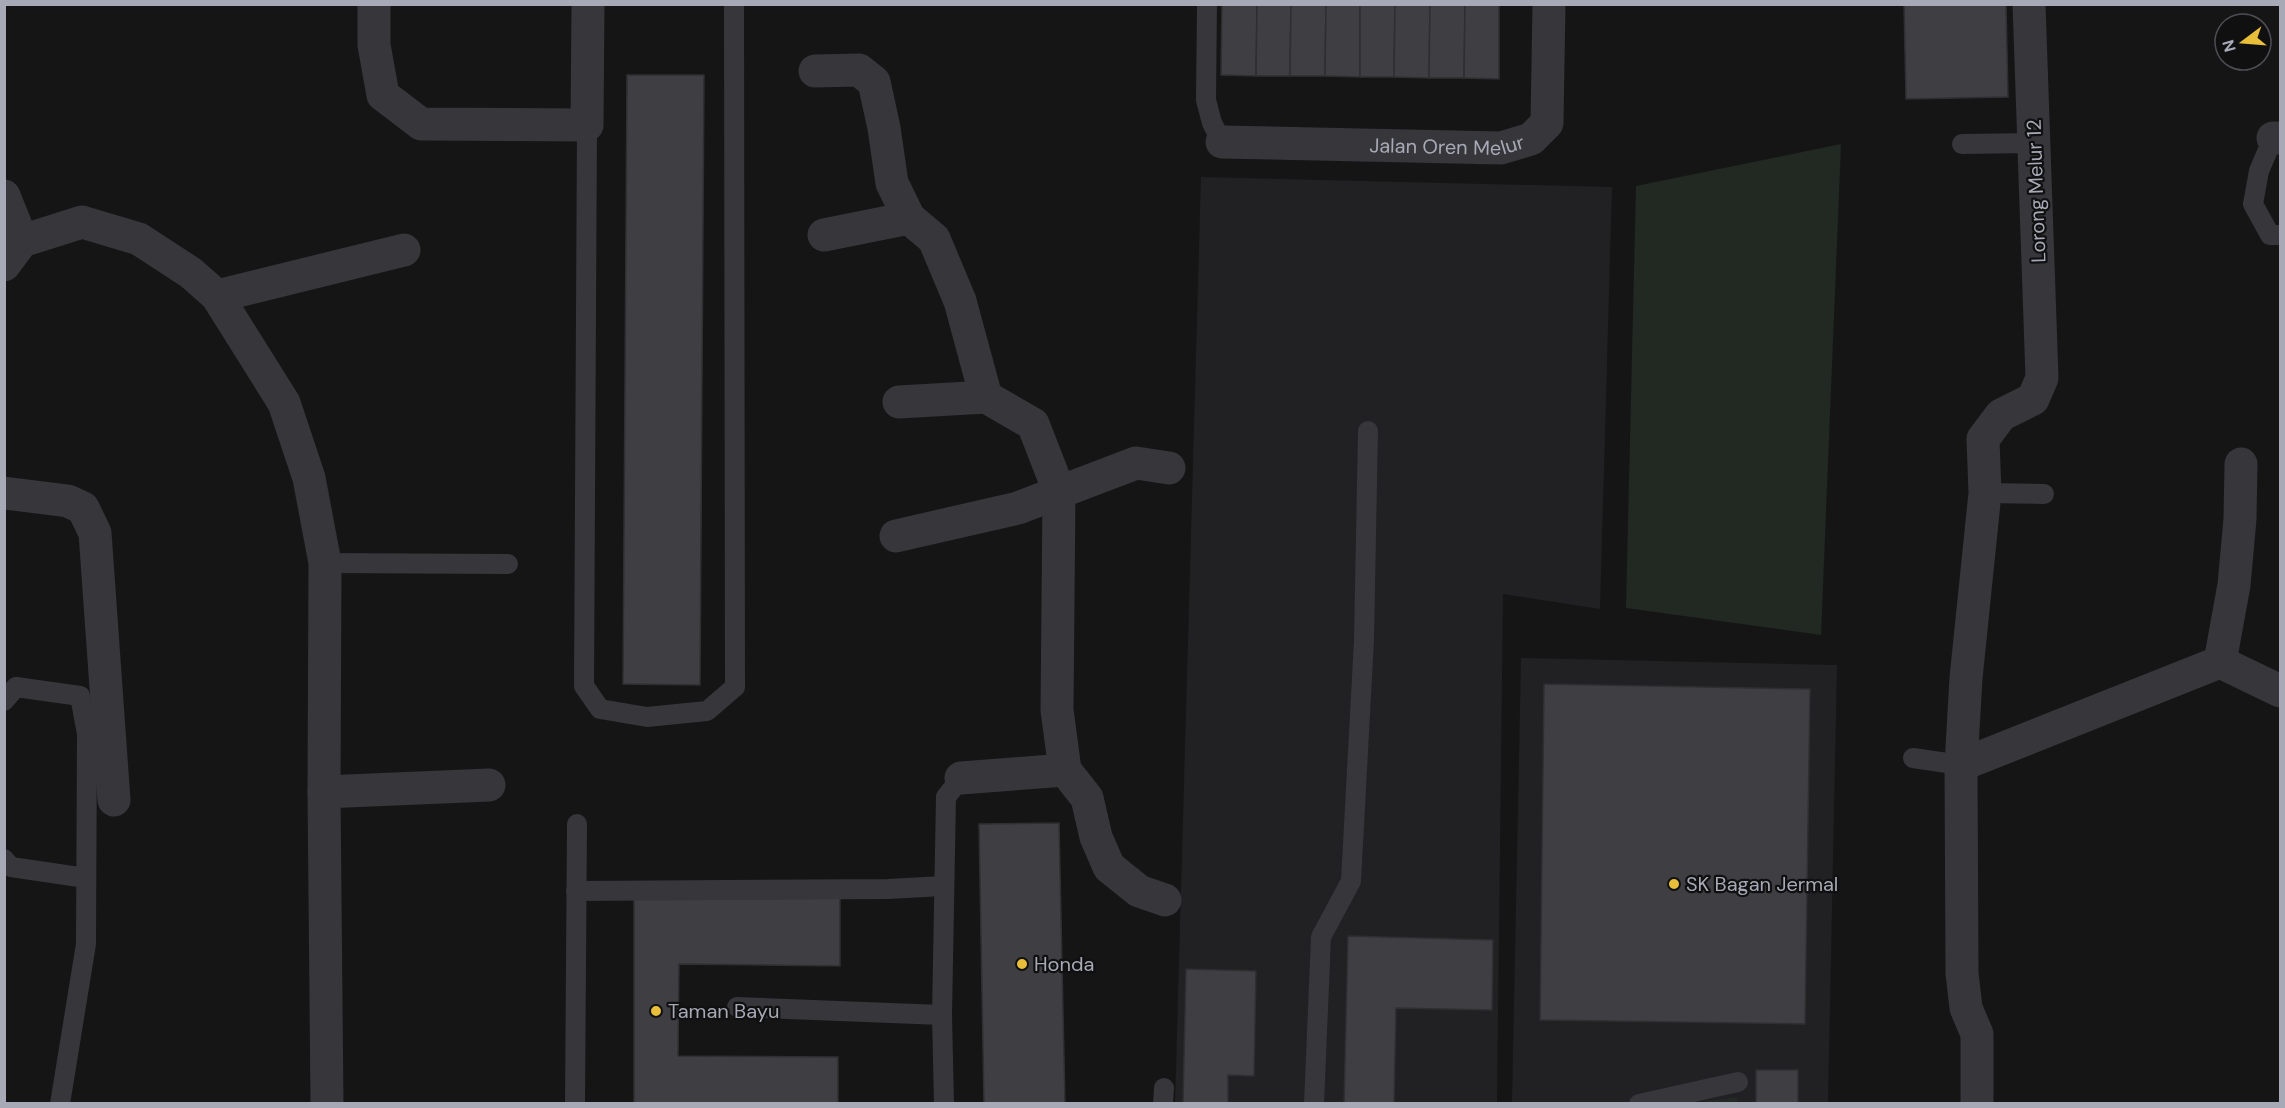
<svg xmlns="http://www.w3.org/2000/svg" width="2285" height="1108" font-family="'DM Sans',sans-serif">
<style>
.built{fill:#212123}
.green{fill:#212922}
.building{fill:#3f3f43;stroke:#2f2f32;stroke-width:1.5}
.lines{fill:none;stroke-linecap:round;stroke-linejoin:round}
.service{stroke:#36363b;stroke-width:20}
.minor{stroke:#36363b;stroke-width:33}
.poi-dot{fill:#e8be3b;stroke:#101011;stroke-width:2}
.labels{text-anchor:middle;stroke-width:4.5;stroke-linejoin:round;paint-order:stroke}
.street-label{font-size:20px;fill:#a7aab6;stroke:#101011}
.poi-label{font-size:20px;fill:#a7aab6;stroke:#101011;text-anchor:start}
</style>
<rect width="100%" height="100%" fill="#151516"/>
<!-- built -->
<g class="built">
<polygon points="1201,177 1612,187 1600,609 1503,594 1497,1103 1175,1104"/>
<polygon points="1521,658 1837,665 1828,1103 1512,1104"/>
</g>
<!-- green -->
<g class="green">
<polygon points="1841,144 1821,635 1626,608 1636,186"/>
<polygon points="1737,1097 1737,1103 1694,1103"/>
</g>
<!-- building -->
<g class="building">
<polygon points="1222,4 1257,4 1256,76 1221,75"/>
<polygon points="1257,4 1291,4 1290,76 1256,76"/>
<polygon points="1291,4 1326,4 1325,76 1290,76"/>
<polygon points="1326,4 1360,4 1360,77 1325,76"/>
<polygon points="1360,4 1395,4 1394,77 1360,77"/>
<polygon points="1395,4 1430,4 1429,78 1394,77"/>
<polygon points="1430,4 1465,4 1464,78 1429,78"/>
<polygon points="1465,4 1499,4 1499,79 1464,78"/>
<polygon points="1904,4 2006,4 2008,97 1906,99"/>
<polygon points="627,75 704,75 700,685 623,684"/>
<polygon points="1544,684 1810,689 1805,1024 1540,1020"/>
<polygon points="1059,823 1065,1104 984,1104 979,824"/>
<polygon points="634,897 840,898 840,966 679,964 678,1056 838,1057 838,1104 634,1104"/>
<polygon points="1348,936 1493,940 1492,1010 1396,1008 1394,1104 1344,1104"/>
<polygon points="1186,969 1256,971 1254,1076 1228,1075 1228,1104 1183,1104"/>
<rect x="1756" y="1070" width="42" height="34"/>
</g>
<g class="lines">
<!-- service -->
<g class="service">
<polyline points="1207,4 1206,100 1212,123 1222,142"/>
<polyline points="587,125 584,686 600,709 647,717 707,711 735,687 734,4"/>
<polyline points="2273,138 2259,171 2253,204 2270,235 2280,235"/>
<polyline points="1962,144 2034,143"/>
<polyline points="1985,493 2044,494"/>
<polyline points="325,563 508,564"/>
<polyline points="4,701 16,687 80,696 87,734 86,944 60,1104"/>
<polyline points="1913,758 1961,765"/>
<polyline points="4,859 11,867 86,878"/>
<polyline points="576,891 888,889 943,886"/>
<polyline points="737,1007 942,1015"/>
<polyline points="575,1104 577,824"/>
<polyline points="944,1104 942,1015 946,797 961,778"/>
<polyline points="1163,1104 1164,1088"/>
<polyline points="1314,1104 1321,937 1351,881 1364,640 1368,431"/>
<polyline points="1639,1104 1738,1082"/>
</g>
<!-- minor -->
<g class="minor">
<polyline points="374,4 374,45 383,95 421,124 587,125 588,4"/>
<polyline points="815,71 859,70 874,82 884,128 892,183 909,218 934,239 960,301 986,397 1033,424 1059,491 1057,710 1065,770 1087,798 1096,837 1109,867 1139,891 1165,900"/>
<polyline points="2273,138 2280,138"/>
<path id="s1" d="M1222 142 1501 148 1531 139 1547 123 1549 4"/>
<polyline points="4,196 22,241"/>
<polyline points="824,235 909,218"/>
<polyline points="4,265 22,241 82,222 139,239 191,273 217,296 284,403 309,478 325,563 324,792 327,1104"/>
<polyline points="217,296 404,250"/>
<polyline points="899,402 986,397"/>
<polyline points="4,493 68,501 83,508 95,533 114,800"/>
<polyline points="896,536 1018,508 1136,463 1169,468"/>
<polyline points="2220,662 2234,585 2240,519 2241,464"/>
<polyline points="1961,765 2220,662 2280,691"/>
<polyline points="961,778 1065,770"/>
<polyline points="324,792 489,785"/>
<polyline points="1977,1104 1977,1034 1966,1008 1962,973 1961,765 1966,678 1985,493 1983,439 2001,415 2033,399 2042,378 2029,4"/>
</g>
</g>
<!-- markers -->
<g class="poi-dot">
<circle cx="1674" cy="884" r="6"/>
<circle cx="1022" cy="964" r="6"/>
<circle cx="656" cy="1011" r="6"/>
</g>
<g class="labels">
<!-- street labels -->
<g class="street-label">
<text dy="7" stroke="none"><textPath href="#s1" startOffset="225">Jalan Oren Melur</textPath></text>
<text transform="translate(2036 191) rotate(-92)" y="7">Lorong Melur 12</text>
</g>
<!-- poi labels -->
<g class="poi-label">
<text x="1686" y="891">SK Bagan Jermal</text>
<text x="1034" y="971">Honda</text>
<text x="668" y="1018">Taman Bayu</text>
</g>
</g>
<!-- border -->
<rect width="2285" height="1108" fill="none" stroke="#a7aab6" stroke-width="12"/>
<!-- north arrow -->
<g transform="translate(2243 42) rotate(254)"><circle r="28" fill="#101011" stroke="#4c4e53" stroke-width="1.5"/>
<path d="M0-4.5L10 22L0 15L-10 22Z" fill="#e8be3b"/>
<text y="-9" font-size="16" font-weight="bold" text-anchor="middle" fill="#a7aab6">N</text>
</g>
</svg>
